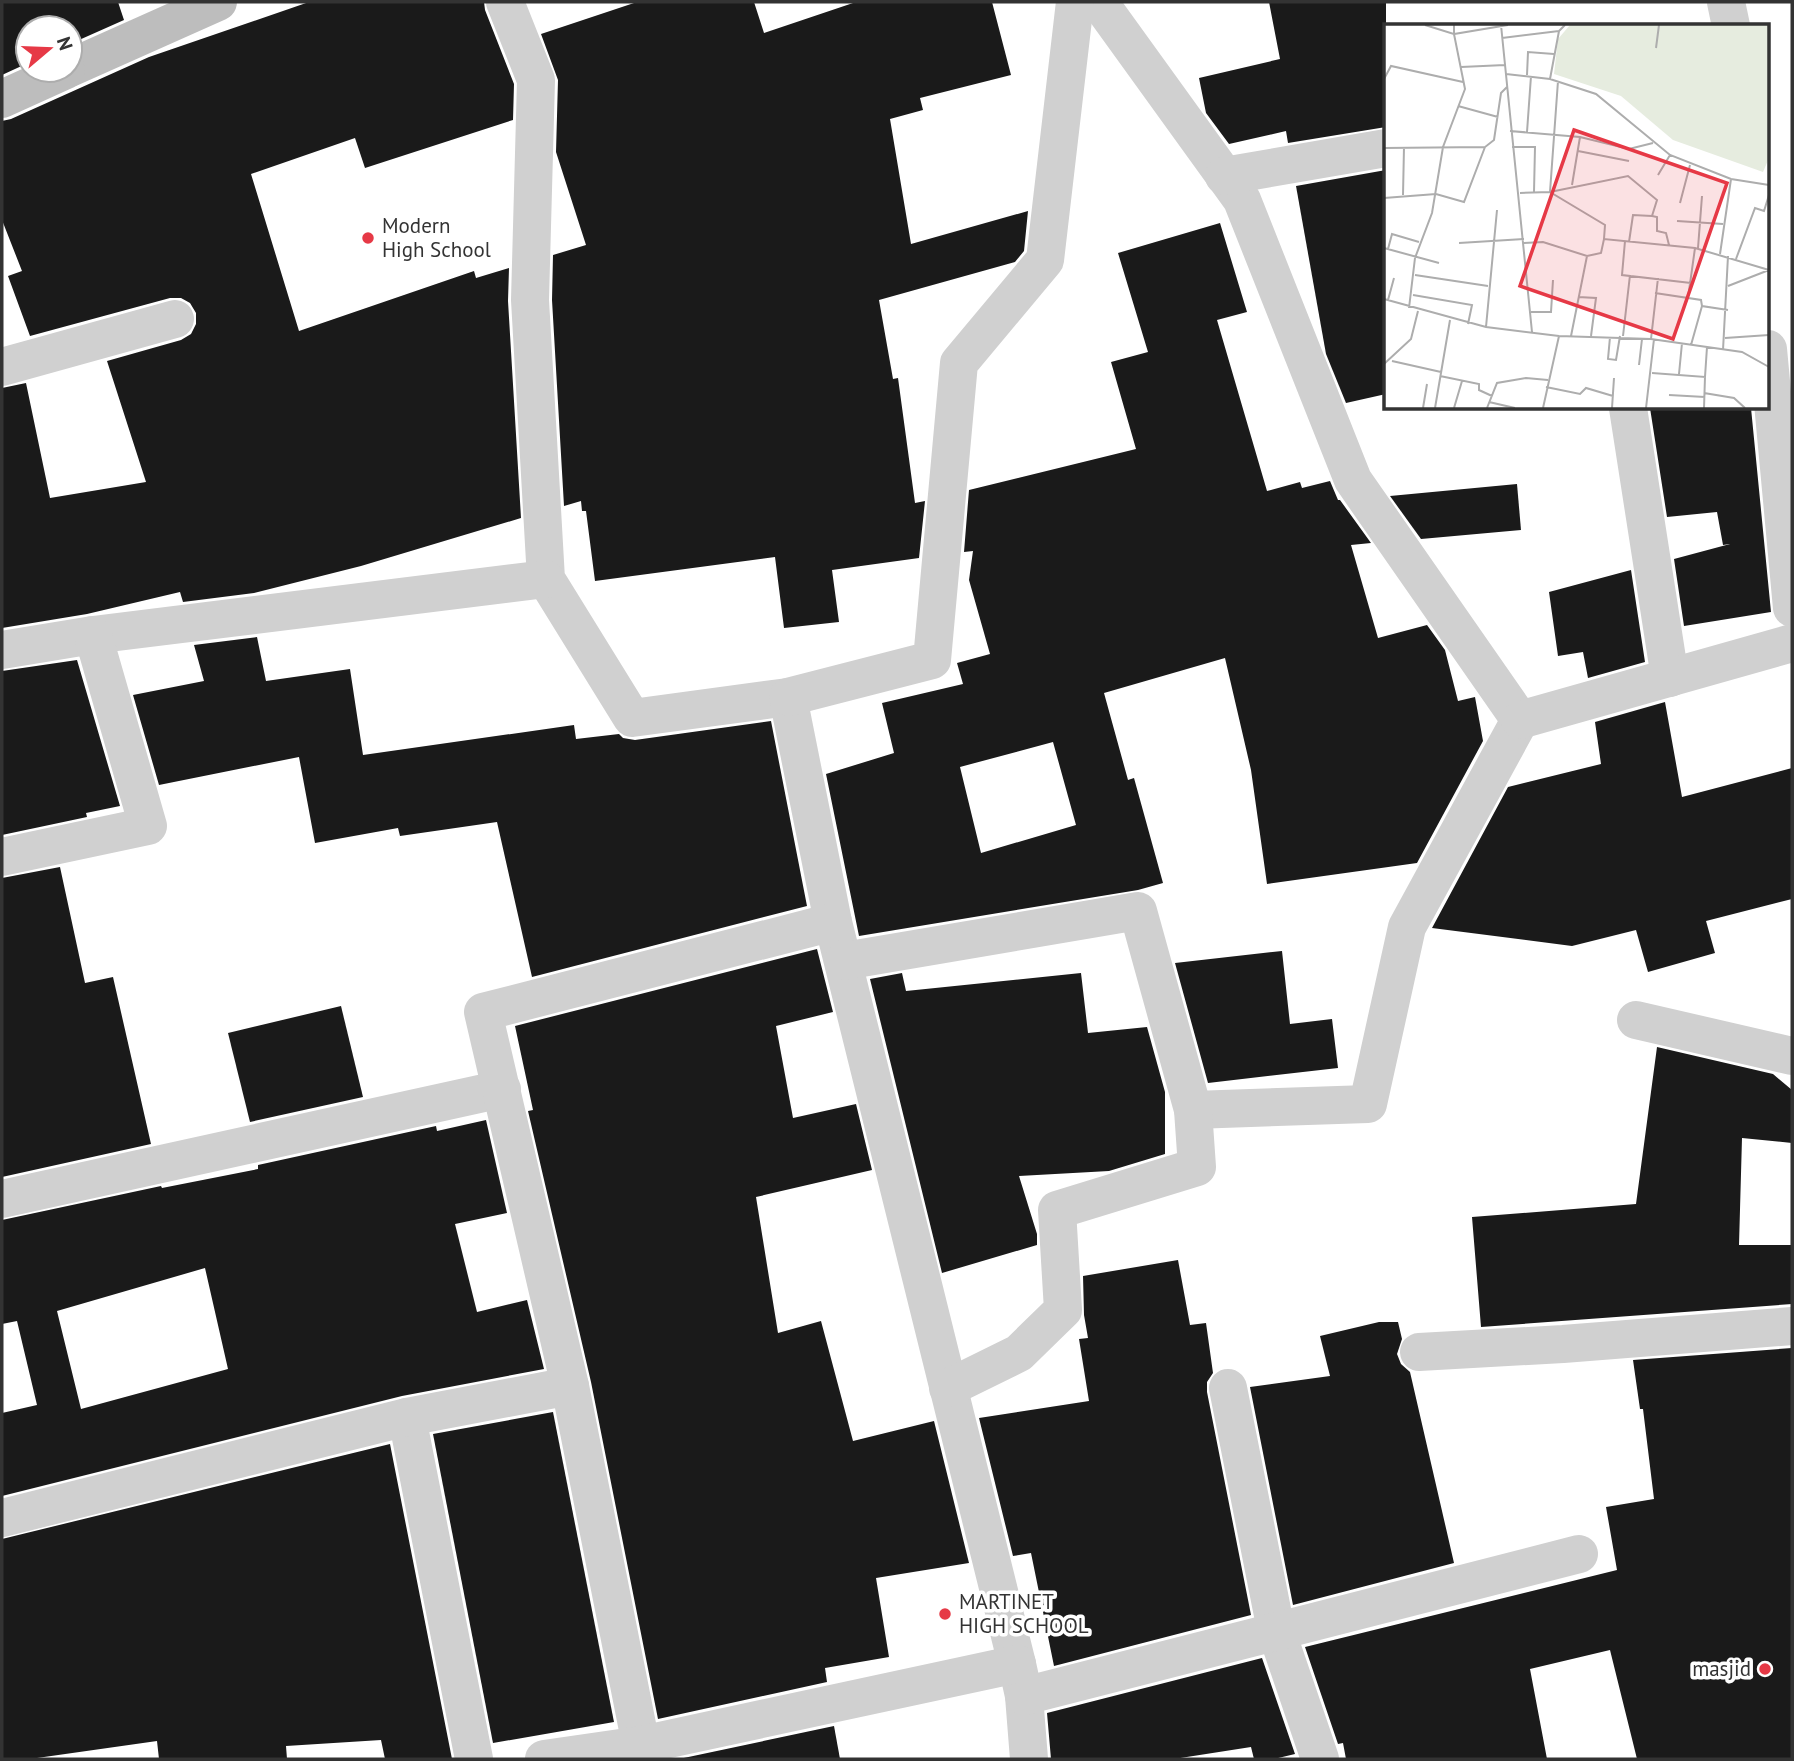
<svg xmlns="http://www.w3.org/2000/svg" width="1794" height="1761" font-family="'PT Sans',sans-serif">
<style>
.building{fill:#1a1a1a;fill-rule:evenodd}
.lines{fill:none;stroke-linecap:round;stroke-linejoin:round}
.street{stroke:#d0d0d0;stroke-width:38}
.secondary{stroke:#bdbdbd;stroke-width:38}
.poi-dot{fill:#e63946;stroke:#fff;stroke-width:2.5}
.labels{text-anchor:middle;stroke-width:7;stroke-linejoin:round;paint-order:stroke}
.poi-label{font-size:21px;fill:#333;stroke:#fff;text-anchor:start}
.inset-road{fill:none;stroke:#adadad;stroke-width:2}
.view{fill:#e63946;fill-opacity:0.15;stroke:#e63946;stroke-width:3.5}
.inset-edge{fill:none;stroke:#333;stroke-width:3.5}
</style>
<rect width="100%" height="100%" fill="#fff"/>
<!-- building -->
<g class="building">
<polygon points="2,2 118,2 124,20 70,44 70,28 28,28 28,63 2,75"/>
<polygon points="309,2 484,2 485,10 514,84 513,120 365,168 355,138 251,174 299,331 474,271 476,278 509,268 508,301 521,518 361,566 254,593 183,602 180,592 87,614 2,628 2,388 26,383 50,498 146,482 107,361 181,340 191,334 196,324 196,313 190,303 181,298 170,298 30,336 8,276 22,271 2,220 2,121 11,119 149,57"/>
<polygon points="637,2 754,2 764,33 856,2 992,2 1011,75 920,98 923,110 890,119 911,244 1028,211 1024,251 1015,262 879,300 893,379 898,378 915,503 925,501 919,558 832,570 839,622 784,628 775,557 595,581 586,511 582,511 581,501 564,506 552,300 553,255 586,245 556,152 558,80 541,34"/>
<polygon points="1269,2 1386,2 1386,127 1288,143 1286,131 1229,144 1206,113 1199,78 1280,59"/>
<polygon points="1386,170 1386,394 1346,403 1326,354 1296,186"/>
<path d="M1220 223 1247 312 1217 320 1267 491 1300 482 1302 488 1330 481 1338 500H1340L1371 543 1351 545 1378 638 1427 625 1445 650 1458 701 1475 697 1483 741 1417 863 1267 884 1251 770 1225 658 1104 693 1128 780 1134 778 1163 883 1138 890 859 936 826 774 894 753 882 703 963 684 957 663 990 654 969 580 973 551 964 552 969 490 1136 449 1111 362 1148 352 1118 253ZM1053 742 1076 825 981 853 960 767Z"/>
<polygon points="1650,408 1751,408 1771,612 1684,626 1674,559 1730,544 1723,545 1717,512 1667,517"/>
<polygon points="1517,484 1521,530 1421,539 1390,496"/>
<polygon points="1631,570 1645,662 1588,678 1583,652 1558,656 1549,592"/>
<polygon points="257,637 266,681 350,669 363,755 574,725 576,739 619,734 623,738 635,740 771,721 807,906 532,977 497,822 400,836 398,828 315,843 299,757 159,785 133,695 204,681 194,645"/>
<polygon points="77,660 120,806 86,813 87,817 2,835 2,671"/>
<polygon points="1665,702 1682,797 1792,768 1792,899 1706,921 1715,953 1648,972 1636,930 1572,946 1432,928 1508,787 1601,764 1595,722"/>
<polygon points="60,867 85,983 113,977 151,1144 2,1177 2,878"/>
<polygon points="817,949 833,1012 776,1026 793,1118 856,1104 872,1170 756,1197 778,1333 821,1321 853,1441 934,1421 969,1563 876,1578 889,1657 825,1668 827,1682 658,1719 591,1382 528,1111 533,1110 515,1026"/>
<polygon points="1282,951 1290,1024 1332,1019 1338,1068 1208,1083 1175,963"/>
<polygon points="902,973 906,991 1081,973 1088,1033 1147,1027 1165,1092 1165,1154 1109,1171 1019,1176 1037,1234 1037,1245 942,1273 870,979"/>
<polygon points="341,1006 363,1097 250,1122 228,1033"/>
<polygon points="1657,1047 1773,1074 1792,1090 1792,1143 1742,1138 1739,1245 1792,1245 1792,1304 1481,1327 1472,1217 1636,1204"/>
<path d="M486 1120 507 1213 455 1224 477 1312 527 1300 544 1369 402 1396 2 1496V1413L37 1405 17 1321 2 1324V1220L161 1186 162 1188 258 1169V1165L436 1126 437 1131ZM205 1268 228 1369 81 1409 57 1311Z"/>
<polygon points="1178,1260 1190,1325 1206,1323 1213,1373 1207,1382 1207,1392 1251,1615 1054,1666 1031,1553 1013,1556 979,1418 1089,1401 1079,1339 1088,1338 1084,1315 1083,1276"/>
<polygon points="1379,1322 1398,1322 1402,1339 1397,1354 1401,1364 1410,1372 1454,1563 1293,1605 1250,1387 1330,1376 1320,1336"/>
<polygon points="1792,1348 1792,1759 1637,1759 1610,1650 1530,1669 1547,1759 1346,1759 1343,1743 1338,1744 1305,1647 1617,1570 1606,1507 1654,1499 1643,1409 1640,1409 1633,1360"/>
<polygon points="553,1412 614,1722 493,1743 433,1434"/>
<polygon points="390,1444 452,1759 385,1759 381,1740 286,1746 287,1759 159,1759 157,1741 30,1759 2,1759 2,1539"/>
<polygon points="1262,1658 1295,1754 1274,1759 1254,1759 1251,1747 1174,1759 1051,1759 1047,1713"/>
<polygon points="834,1726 840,1759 679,1759"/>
</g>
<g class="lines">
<!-- street -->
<g class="street">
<polyline points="505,2 536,80 530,300 546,579 632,718 788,697 833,922 1017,1664 1024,1696 1029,1759"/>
<polyline points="1099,2 1242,200 1353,480 1520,720 1407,927 1368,1104 1193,1110"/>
<polyline points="1726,2 1731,26"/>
<polyline points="1224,176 1386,148"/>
<polyline points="1768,349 1792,608"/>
<polyline points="2,367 175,319"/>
<polyline points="1628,408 1670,678"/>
<polyline points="2,650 93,635 546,579"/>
<polyline points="788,697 932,660 959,363 1045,260 1075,2"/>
<polyline points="1520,720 1792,643"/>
<polyline points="2,857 148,826 93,635"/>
<polyline points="844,961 1138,911 1193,1110 1197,1167 1057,1210 1063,1310 1019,1353 948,1388"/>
<polyline points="1636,1020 1792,1056"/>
<polyline points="2,1199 502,1089"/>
<polyline points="1419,1352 1563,1344 1792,1326"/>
<polyline points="1228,1388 1276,1630 1320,1759"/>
<polyline points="407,1417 474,1759"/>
<polyline points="2,1518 407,1417 570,1386"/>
<polyline points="1024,1696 1579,1554"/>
<polyline points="641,1745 570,1386 483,1012 833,922"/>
<polyline points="544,1759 641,1745 1017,1664"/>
</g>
<!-- secondary -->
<g class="secondary">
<polyline points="70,68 218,2"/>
<polyline points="2,99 66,70"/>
</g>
</g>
<!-- markers -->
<g class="poi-dot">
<circle cx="368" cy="238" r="7"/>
<circle cx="945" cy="1614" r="7"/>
<circle cx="1765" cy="1669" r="7"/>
</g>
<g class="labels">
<!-- poi labels -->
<g class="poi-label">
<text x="382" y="233">Modern<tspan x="382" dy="24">High School</tspan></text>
<text x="959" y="1609">MARTINET<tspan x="959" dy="24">HIGH SCHOOL</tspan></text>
<text x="1751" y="1676" text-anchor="end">masjid</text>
</g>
</g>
<!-- overview -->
<g transform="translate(1384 24)">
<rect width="385" height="385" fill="#fff"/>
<path d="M186 1H385V134L379 148 289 116 237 72 170 50 174 15Z" fill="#e6ecdf"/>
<path class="inset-road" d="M70 1V10L124 1M117 1 148 308M118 14 175 7M272 24 275 1M77 43 121 41M122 50 166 55 212 70 286 131 347 155 385 161M143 51 144 28 170 30M0 55 7 42 79 58M166 55 175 7 181 1M174 57 166 168 221 201 220 215M74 82 114 93M126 107 196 113 245 125 269 119M143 108 147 52M128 123H151L150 168M0 124 101 123M194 127 245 137M274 151 286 131M188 161 196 113M136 169 166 168 244 152 273 176 268 192M19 171 20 123M0 174 52 170 80 178 101 123 110 116 117 69 123 63M296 179 306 141M293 197 339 200M241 217 238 251 307 259M245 218 249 191 268 192 273 193V207L282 209 285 221M75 219 140 215M140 219 159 218 203 232 217 229 220 215 311 224 385 246M385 219V259M0 224 55 239M314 224 318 172M4 225 8 210 35 218M336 230 347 155M352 235 371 184 380 187 385 171M31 251 104 262M344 262 385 246M271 269 317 276 318 282 344 286M29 271 88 281 84 300M194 273 212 274 207 312M304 274 311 224M0 275 102 303 175 312 267 315 358 328 385 343M4 276 10 254M25 284 31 234 48 189 59 123 81 65 70 10 41 1M147 288H167L169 256M102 303 113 186M187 312 203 232M239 312 246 251M226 313 224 335 232 336 236 312M341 314 385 311M267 315 274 254M307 321 318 282M339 326 344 232M8 337 57 348M0 340 27 315 34 287M255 341 258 315M268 349 321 353 323 323M295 350 298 319M56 352 95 360V366L108 372M162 363 196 370 202 364 229 372M320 369 350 374 361 384M285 371 321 373M105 378 131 384M39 384 43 360M51 384 66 296M70 384 78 357M103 384 113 359 142 354 164 356M159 384 175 312M228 384 230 354M262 384 270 315M320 384 321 353"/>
<path class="view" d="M190 106 343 159 289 315 136 262Z"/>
<rect width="385" height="385" class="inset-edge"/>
</g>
<!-- border -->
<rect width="1794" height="1761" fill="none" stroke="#333333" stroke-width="7"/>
<!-- north arrow -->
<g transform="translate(49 49) rotate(71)"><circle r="33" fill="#ffffff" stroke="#adadad" stroke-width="2"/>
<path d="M0-5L12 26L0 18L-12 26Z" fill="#e63946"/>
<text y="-10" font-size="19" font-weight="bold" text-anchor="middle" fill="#333333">N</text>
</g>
</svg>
